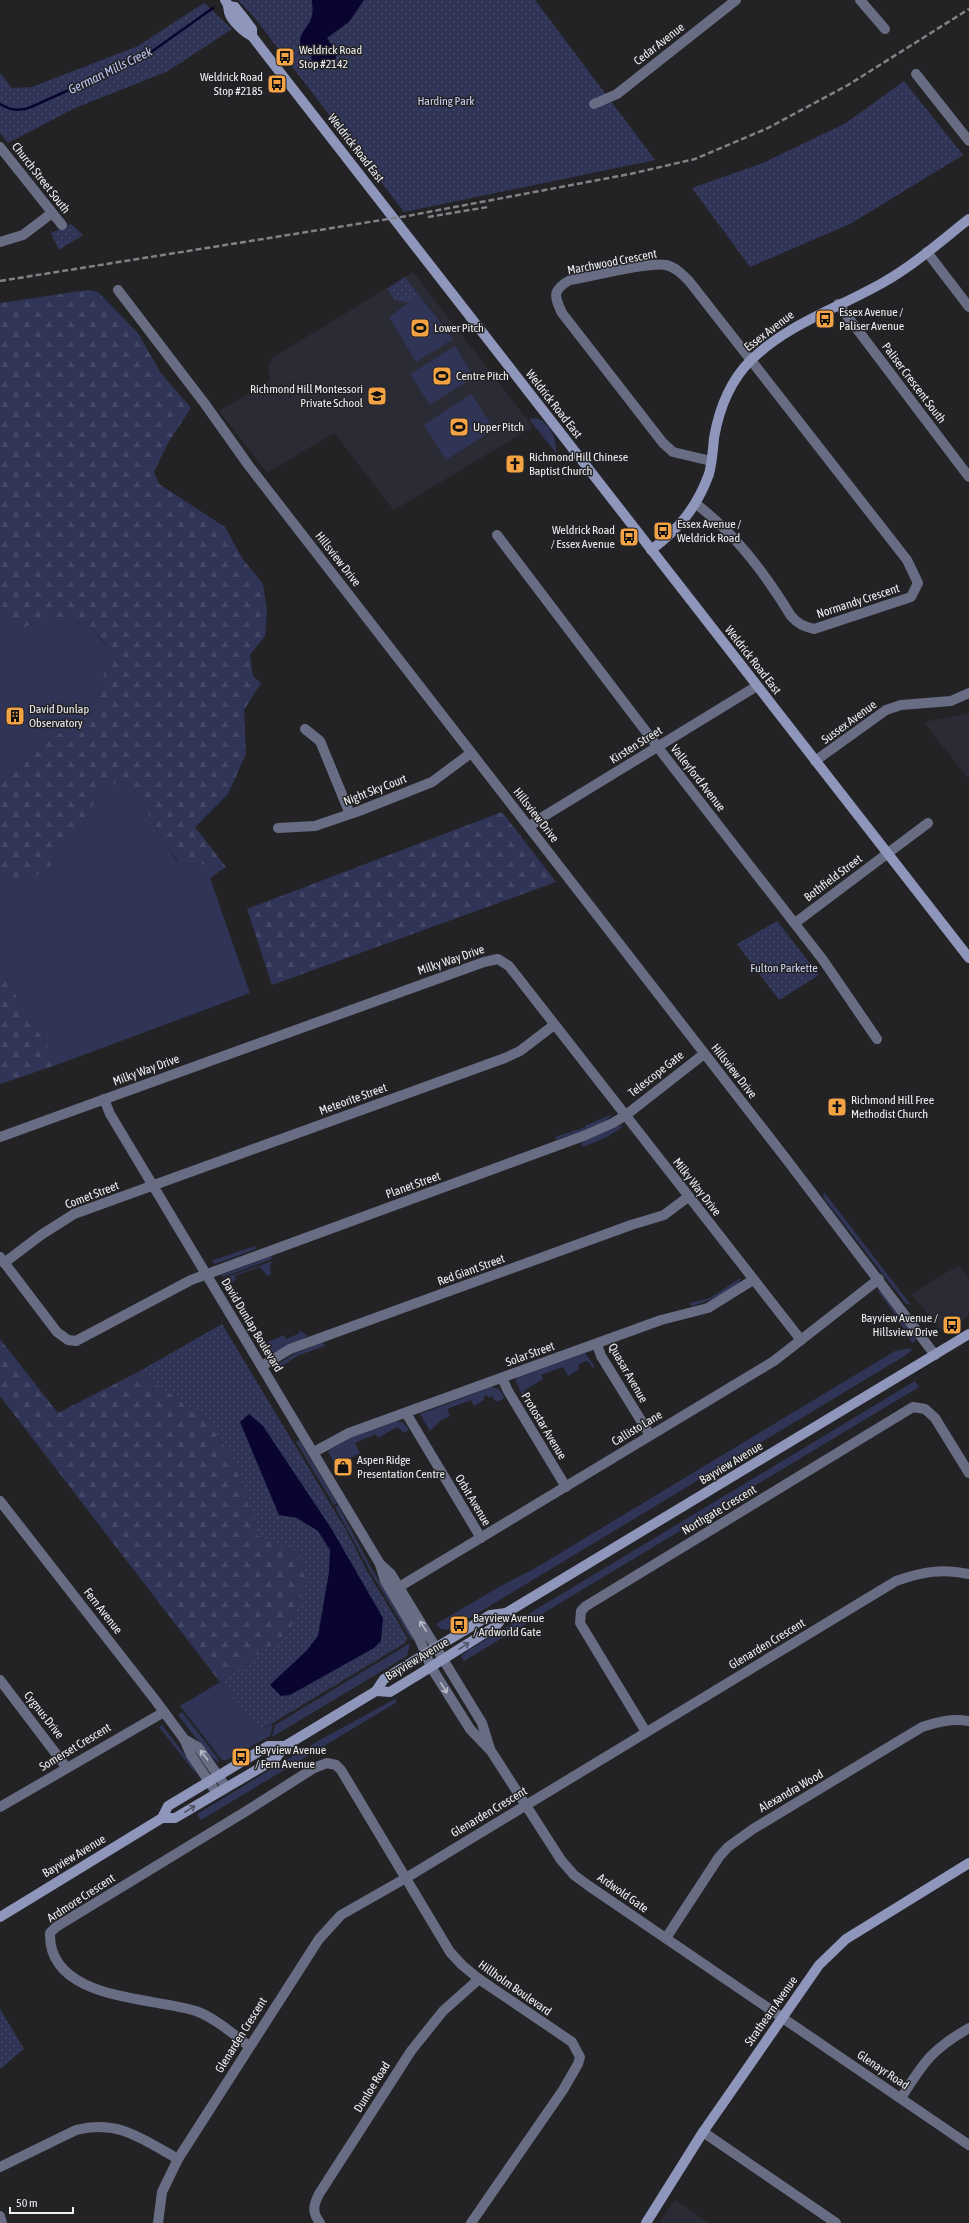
<svg xmlns="http://www.w3.org/2000/svg" width="969" height="2223" font-family="'Asap Condensed',sans-serif">
<style>
.built{fill:#2a2b34}
.grass{fill:#303456}
.forest{fill:url(#forest-firs)}
.park{fill:url(#park-dots)}
.water{fill:#090530}
.lines{fill:none;stroke-linecap:round;stroke-linejoin:round}
.stream{stroke:#090530;stroke-width:2.5}
.street{stroke:#686d84;stroke-width:10}
.secondary{stroke:#8f96bb;stroke-width:10}
.rail{stroke:#828285;stroke-width:2.5;stroke-dasharray:6 3;stroke-linecap:butt}
.oneway{stroke:#b8bbc5}
.oneway2{stroke:#4e5162}
.labels{text-anchor:middle;stroke-width:3;stroke-linejoin:round;paint-order:stroke}
.street-label{font-size:12px;fill:#eeeff1;stroke:#232326}
.poi-label{font-size:12px;fill:#eeeff1;stroke:#232326;text-anchor:start}
.park-label{font-size:12px;fill:#cbd1f1;stroke:#232326}
.water-label{font-size:13px;font-style:italic;fill:#bfc7f6;stroke:#232326}
</style>
<defs>
<pattern id="forest-firs" width="22" height="20" patternUnits="userSpaceOnUse"><rect width="22" height="20" fill="#303456"/><path d="M5 1l3.5 6h-7zM16 11l3.5 6h-7z" fill="#444866"/></pattern>
<pattern id="park-dots" width="8" height="8" patternUnits="userSpaceOnUse"><rect width="8" height="8" fill="#303456"/><path d="M2 2h.1M6 6h.1" fill="none" stroke="#444866" stroke-width="1.8" stroke-linecap="round"/></pattern>
</defs>
<rect width="100%" height="100%" fill="#232326"/>
<!-- built -->
<g class="built">
<polygon points="413,272 533,427 394,510 334,433 267,473 219,411 270,381 268,370 272,358"/>
<polygon points="969,713 969,780 924,722"/>
<polygon points="959,1265 969,1278 969,1316 943,1332 911,1294"/>
<polygon points="675,2200 709,2223 659,2223"/>
</g>
<!-- grass -->
<g class="grass">
<polygon points="419,295 453,339 416,362 389,317"/>
<polygon points="455,346 474,377 430,405 410,374"/>
<polygon points="471,394 494,429 446,460 424,425"/>
<path d="M534 418C550 420 557 440 556 453L529 419Z"/>
<polygon points="0,601 9,627 17,630 44,619 67,619 91,627 106,646 107,662 95,708 87,720 46,740 17,770 0,783"/>
<polygon points="119,781 135,791 164,842 178,862 226,867 210,878 250,993 59,1064 0,970 0,872 1,876 49,868 64,842 83,824 99,794"/>
<path d="M612 1114C606 1126 569 1135 556 1140L555 1137 586 1127 585 1126Z"/>
<polygon points="619,1126 624,1126 607,1137 583,1147 581,1143"/>
<polygon points="824,1192 911,1305 906,1304 823,1197"/>
<polygon points="255,1246 256,1249 215,1264 211,1261"/>
<polygon points="271,1256 272,1259 223,1277 221,1275"/>
<polygon points="273,1261 270,1265 271,1274 267,1276 260,1267 234,1276 236,1279 228,1286 230,1292 223,1281 224,1278"/>
<path d="M739 1279H741C734 1292 704 1303 691 1306L690 1303 710 1298Z"/>
<polygon points="877,1290 880,1291 915,1337 915,1342 912,1343 897,1317"/>
<polygon points="299,1330 308,1336 271,1354 266,1351 259,1341 266,1343 284,1335 286,1339 300,1333"/>
<polygon points="323,1342 325,1346 299,1355 278,1368 276,1365 296,1353"/>
<polygon points="910,1348 912,1350 906,1355 468,1619 447,1630 441,1629 436,1624 499,1587 532,1570 895,1351"/>
<polygon points="585,1353 595,1367 593,1368 589,1362 585,1361 578,1365 579,1369 568,1376 563,1367 541,1375 543,1379 525,1390 523,1396 515,1380 518,1377"/>
<polygon points="915,1381 919,1387 464,1661 461,1656 467,1651"/>
<polygon points="491,1387 499,1389 505,1398 496,1402 492,1396 489,1398 487,1395 483,1397 484,1400 474,1406 471,1400 447,1409 450,1416 440,1421 430,1431 420,1414"/>
<polygon points="397,1421 404,1423 409,1430 404,1433 397,1427 378,1438 376,1434 355,1443 360,1453 342,1463 344,1467 339,1472 328,1451 352,1437"/>
<polygon points="299,1440 337,1503 334,1505 296,1442"/>
<polygon points="338,1505 373,1571 411,1634 414,1641 411,1639 370,1571 335,1507"/>
<polygon points="410,1643 407,1656 272,1737 275,1725"/>
<polygon points="220,1682 261,1730 273,1724 270,1736 226,1760 222,1760 180,1706"/>
<polygon points="395,1699 397,1702 201,1820 197,1814 318,1741"/>
<polygon points="182,1712 218,1758 219,1763 210,1756 178,1715"/>
<polygon points="162,1725 191,1763 196,1774 159,1727"/>
</g>
<!-- forest -->
<g class="forest">
<polygon points="87,290 98,292 138,333 160,372 191,408 168,443 154,472 159,484 225,527 242,558 263,584 267,611 265,636 250,655 253,676 261,683 244,710 246,754 228,794 195,827 226,867 179,862 164,842 135,791 119,781 99,794 83,824 64,842 49,868 30,879 10,884 1,876 0,872 0,783 17,770 46,740 87,720 95,708 107,662 106,645 91,627 67,619 45,619 17,630 9,627 0,601 0,303"/>
<polygon points="502,812 556,882 272,985 247,909"/>
<polygon points="0,970 59,1064 0,1084"/>
<polygon points="0,1339 58,1413 138,1372 206,1418 237,1465 257,1535 273,1544 299,1551 306,1578 290,1631 220,1682 0,1396"/>
</g>
<!-- park -->
<g class="park">
<polygon points="238,0 535,0 655,160 404,212 254,17"/>
<polygon points="204,3 232,29 168,71 75,108 8,143 0,133 0,73 12,88 32,87 138,46"/>
<polygon points="904,81 963,155 850,224 750,267 692,188 763,163 846,123"/>
<polygon points="71,224 83,235 59,250 51,233"/>
<polygon points="405,277 419,295 410,303 395,300 387,289"/>
<polygon points="777,921 819,975 779,1000 737,944"/>
<polygon points="222,1324 346,1530 367,1571 407,1637 405,1643 261,1730 220,1682 290,1631 306,1578 299,1551 273,1544 257,1535 237,1465 206,1418 138,1372"/>
<polygon points="0,2009 24,2049 0,2069"/>
</g>
<!-- water -->
<g class="water">
<path d="M312 0H364L349 22 327 38 337 52 335 61 316 69 311 57 316 52 313 49 304 50C294 38 306 30 311 19 314 12 312 7 312 0Z"/>
<polygon points="249,1414 263,1426 331,1528 383,1618 381,1641 374,1648 290,1695 281,1696 270,1685 307,1650 318,1636 329,1572 330,1550 318,1531 297,1518 279,1515 240,1422"/>
</g>
<g class="lines">
<!-- stream -->
<path class="stream" d="M0 104C10 110 20 112 31 107L147 55 213 8"/>
<!-- street -->
<g class="street">
<polyline points="860,0 885,29"/>
<polyline points="916,74 969,141"/>
<polyline points="594,104 617,94 736,0"/>
<polyline points="0,147 62,225"/>
<polyline points="0,242 23,235 52,213"/>
<polyline points="927,252 969,307"/>
<polyline points="118,290 205,404 249,466 787,1160 935,1355"/>
<polyline points="838,304 969,477"/>
<path d="M696 504C735 533 765 573 791 616 798 624 803 626 814 629L911 597 918 583 907 560 689 281C682 274 675 267 666 265 649 261 590 277 570 280 552 290 554 296 562 313L663 443 673 452 711 461"/>
<polyline points="497,535 663,754 823,960 877,1039"/>
<polyline points="305,729 320,741 350,814"/>
<polyline points="815,761 886,710 901,705 951,701 969,693"/>
<polyline points="529,827 541,818 757,686"/>
<polyline points="278,828 315,826 359,811 432,782 471,753"/>
<polyline points="795,923 928,823"/>
<polyline points="104,1099 110,1114 380,1564 385,1581 420,1640 431,1667 470,1729 491,1751 561,1860 574,1875 589,1886 969,2145"/>
<polyline points="0,1137 484,962 498,959 509,966 801,1340"/>
<polyline points="0,1257 57,1332 68,1340 76,1341 191,1280 586,1135 613,1123 626,1115 704,1054"/>
<polyline points="4,1263 41,1235 74,1214 505,1058 520,1051 554,1025"/>
<polyline points="597,1344 601,1356 650,1435"/>
<polyline points="262,1366 290,1349 631,1225 664,1215 688,1197"/>
<polyline points="502,1378 508,1391 566,1487"/>
<polyline points="406,1413 481,1538"/>
<polyline points="314,1452 349,1433 661,1320 708,1308 753,1280"/>
<polyline points="0,1501 156,1701 184,1739 191,1755 216,1792"/>
<polyline points="380,1564 391,1574 482,1723 490,1749"/>
<polyline points="399,1587 774,1361 879,1279"/>
<polyline points="0,1680 66,1767"/>
<polyline points="646,1732 580,1623 581,1611 586,1606 913,1407 925,1409 935,1418 969,1473"/>
<polyline points="184,1739 198,1747 226,1787"/>
<polyline points="0,1807 164,1712"/>
<path d="M666 1938 719 1857 728 1847 753 1829 922 1727C938 1722 952 1718 969 1721"/>
<path d="M249 2046C233 2034 215 2018 196 2011 150 1997 48 2000 50 1933L56 1927 248 1810 314 1768 327 1763 336 1765 341 1770 450 1952 462 1965 479 1979 572 2042 580 2057 578 2064 563 2090 471 2223"/>
<path d="M901 2098C924 2062 931 2050 969 2028"/>
<polyline points="703,2132 836,2223"/>
<path d="M0 2167 76 2130C118 2119 142 2139 178 2159"/>
<polyline points="0,2216 2,2223"/>
<path d="M158 2223 162 2192 178 2159 319 1939 341 1915 406 1878 896 1581C922 1572 942 1568 969 1574"/>
<path d="M320 2223C312 2212 313 2206 319 2194L411 2051 443 2011 479 1979"/>
</g>
<!-- secondary -->
<g class="secondary">
<path d="M225 0C229 5 228 7 229 12 231 20 244 33 252 36"/>
<polyline points="229,6 235,7 243,17 252,29 252,36 265,53 969,958"/>
<path d="M651 550C679 529 697 507 709 474 712 463 713 450 714 438 719 409 730 381 751 360 789 323 839 308 884 282 914 265 941 241 969 219"/>
<polyline points="376,1691 390,1692 421,1673 496,1626 506,1613 969,1334"/>
<polyline points="162,1818 175,1818 275,1759 285,1746 376,1691 384,1679 490,1615 506,1613"/>
<polyline points="0,1917 162,1818 168,1806 268,1746 285,1746"/>
<polyline points="646,2223 703,2132 819,1965 846,1939 969,1863"/>
</g>
<!-- rail -->
<g class="rail">
<polyline points="428,217 488,207"/>
<polyline points="0,281 407,216 630,174 695,159 768,128 848,85 969,9"/>
</g>
</g>
<!-- one-way arrows -->
<defs><path id="oneway-shaft" d="M-6 0H5M1.5-3L5.5 0L1.5 3" fill="none" stroke-width="1.6" stroke-linecap="round" stroke-linejoin="round"/></defs>
<g class="oneway">
<use href="#oneway-shaft" transform="translate(423 1626) rotate(-122)"/>
<use href="#oneway-shaft" transform="translate(444 1688) rotate(58)"/>
<use href="#oneway-shaft" transform="translate(204 1755) rotate(-127)"/>
</g>
<g class="oneway2">
<use href="#oneway-shaft" transform="translate(464 1646) rotate(-32)"/>
<use href="#oneway-shaft" transform="translate(190 1809) rotate(-32)"/>
</g>
<!-- icons -->
<defs>
<g id="bus-square" transform="scale(1)"><rect x="-9" y="-9" width="18" height="18" rx="4" fill="#f4a344" stroke="#232326"/><path d="M-5-6H5V4H4V6H2V4H-2V6H-4V4H-5ZM-3.5-4V0h7V-4ZM-3.5 1.2v1.5H-2V1.2ZM2 1.2v1.5H3.5V1.2Z" fill="#111"/></g>
<g id="stadium-square" transform="scale(1)"><rect x="-9" y="-9" width="18" height="18" rx="4" fill="#f4a344" stroke="#232326"/><path d="M0-5a6.5 5 0 1 0 0 10a6.5 5 0 1 0 0-10ZM-3.5-1.8h7v3.6h-7Z" fill="#111"/></g>
<g id="school-square" transform="scale(1)"><rect x="-9" y="-9" width="18" height="18" rx="4" fill="#f4a344" stroke="#232326"/><path d="M0-5L7-2L0 1L-7-2ZM-4 1L0 2.5L4 1V4Q0 6-4 4Z" fill="#111"/></g>
<g id="church-square" transform="scale(1)"><rect x="-9" y="-9" width="18" height="18" rx="4" fill="#f4a344" stroke="#232326"/><path d="M-1.2-6h2.4v3.5h3.3v2.4h-3.3V6h-2.4V-.1h-3.3v-2.4h3.3Z" fill="#111"/></g>
<g id="building-square" transform="scale(1)"><rect x="-9" y="-9" width="18" height="18" rx="4" fill="#f4a344" stroke="#232326"/><path d="M-4-6H4V6H1V3H-1V6H-4ZM-2.5-4.3h1.7v1.8h-1.7ZM.8-4.3h1.7v1.8H.8ZM-2.5-1h1.7V.8h-1.7ZM.8-1h1.7V.8H.8Z" fill="#111"/></g>
<g id="shop-square" transform="scale(1)"><rect x="-9" y="-9" width="18" height="18" rx="4" fill="#f4a344" stroke="#232326"/><path d="M-5-2.5h2.3a2.7 3.5 0 0 1 5.4 0H5L5.5 6h-11ZM-1.5-2.5h3a1.5 2.3 0 0 0-3 0Z" fill="#111"/></g>
</defs>
<g fill-rule="evenodd">
<use href="#bus-square" x="285" y="57"/>
<use href="#bus-square" x="277" y="84"/>
<use href="#bus-square" x="825" y="319"/>
<use href="#stadium-square" x="420" y="328"/>
<use href="#stadium-square" x="442" y="376"/>
<use href="#school-square" x="377" y="396"/>
<use href="#stadium-square" x="459" y="427"/>
<use href="#church-square" x="515" y="464"/>
<use href="#bus-square" x="663" y="531"/>
<use href="#bus-square" x="629" y="537"/>
<use href="#building-square" x="15" y="716"/>
<use href="#church-square" x="837" y="1107"/>
<use href="#bus-square" x="952" y="1325"/>
<use href="#shop-square" x="343" y="1467"/>
<use href="#bus-square" x="459" y="1625"/>
<use href="#bus-square" x="241" y="1757"/>
</g>
<g class="labels">
<!-- street labels -->
<g class="street-label">
<text transform="translate(659 44) rotate(-38)" y="4">Cedar Avenue</text>
<text transform="translate(356 148) rotate(52)" y="4">Weldrick Road East</text>
<text transform="translate(41 178) rotate(52)" y="4">Church Street South</text>
<text transform="translate(612 262) rotate(-11)" y="4">Marchwood Crescent</text>
<text transform="translate(769 331) rotate(-37)" y="4">Essex Avenue</text>
<text transform="translate(914 383) rotate(53)" y="4">Paliser Crescent South</text>
<text transform="translate(554 404) rotate(52)" y="4">Weldrick Road East</text>
<text transform="translate(338 559) rotate(52)" y="4">Hillsview Drive</text>
<text transform="translate(858 601) rotate(-18)" y="4">Normandy Crescent</text>
<text transform="translate(753 660) rotate(52)" y="4">Weldrick Road East</text>
<text transform="translate(849 722) rotate(-36)" y="4">Sussex Avenue</text>
<text transform="translate(636 745) rotate(-32)" y="4">Kirsten Street</text>
<text transform="translate(698 778) rotate(52)" y="4">Valleyford Avenue</text>
<text transform="translate(375 790) rotate(-21)" y="4">Night Sky Court</text>
<text transform="translate(536 815) rotate(52)" y="4">Hillsview Drive</text>
<text transform="translate(833 878) rotate(-37)" y="4">Bothfield Street</text>
<text transform="translate(451 960) rotate(-19)" y="4">Milky Way Drive</text>
<text transform="translate(146 1070) rotate(-20)" y="4">Milky Way Drive</text>
<text transform="translate(734 1071) rotate(52)" y="4">Hillsview Drive</text>
<text transform="translate(656 1074) rotate(-38)" y="4">Telescope Gate</text>
<text transform="translate(353 1099) rotate(-20)" y="4">Meteorite Street</text>
<text transform="translate(413 1185) rotate(-20)" y="4">Planet Street</text>
<text transform="translate(697 1187) rotate(52)" y="4">Milky Way Drive</text>
<text transform="translate(92 1195) rotate(-21)" y="4">Comet Street</text>
<text transform="translate(471 1270) rotate(-20)" y="4">Red Giant Street</text>
<text transform="translate(252 1325) rotate(59)" y="4">David Dunlap Boulevard</text>
<text transform="translate(530 1354) rotate(-20)" y="4">Solar Street</text>
<text transform="translate(628 1373) rotate(60)" y="4">Quasar Avenue</text>
<text transform="translate(544 1426) rotate(59)" y="4">Protostar Avenue</text>
<text transform="translate(637 1428) rotate(-31)" y="4">Callisto Lane</text>
<text transform="translate(731 1463) rotate(-31)" y="4">Bayview Avenue</text>
<text transform="translate(473 1500) rotate(59)" y="4">Orbit Avenue</text>
<text transform="translate(719 1510) rotate(-31)" y="4">Northgate Crescent</text>
<text transform="translate(103 1611) rotate(52)" y="4">Fern Avenue</text>
<text transform="translate(767 1644) rotate(-31)" y="4">Glenarden Crescent</text>
<text transform="translate(417 1659) rotate(-31)" y="4">Bayview Avenue</text>
<text transform="translate(44 1715) rotate(52)" y="4">Cygnus Drive</text>
<text transform="translate(75 1747) rotate(-31)" y="4">Somerset Crescent</text>
<text transform="translate(791 1791) rotate(-30)" y="4">Alexandra Wood</text>
<text transform="translate(489 1812) rotate(-31)" y="4">Glenarden Crescent</text>
<text transform="translate(74 1856) rotate(-31)" y="4">Bayview Avenue</text>
<text transform="translate(623 1893) rotate(35)" y="4">Ardwold Gate</text>
<text transform="translate(81 1898) rotate(-33)" y="4">Ardmore Crescent</text>
<text transform="translate(515 1988) rotate(35)" y="4">Hillholm Boulevard</text>
<text transform="translate(771 2011) rotate(-55)" y="4">Strathearn Avenue</text>
<text transform="translate(241 2035) rotate(-58)" y="4">Glenarden Crescent</text>
<text transform="translate(883 2070) rotate(34)" y="4">Glenayr Road</text>
<text transform="translate(372 2087) rotate(-58)" y="4">Dunloe Road</text>
</g>
<!-- poi labels -->
<g class="poi-label">
<text x="299" y="54">Weldrick Road<tspan x="299" dy="14">Stop #2142</tspan></text>
<text x="263" y="81" text-anchor="end">Weldrick Road<tspan x="263" dy="14">Stop #2185</tspan></text>
<text x="839" y="316">Essex Avenue /<tspan x="839" dy="14">Paliser Avenue</tspan></text>
<text x="434" y="332">Lower Pitch</text>
<text x="456" y="380">Centre Pitch</text>
<text x="363" y="393" text-anchor="end">Richmond Hill Montessori<tspan x="363" dy="14">Private School</tspan></text>
<text x="473" y="431">Upper Pitch</text>
<text x="529" y="461">Richmond Hill Chinese<tspan x="529" dy="14">Baptist Church</tspan></text>
<text x="677" y="528">Essex Avenue /<tspan x="677" dy="14">Weldrick Road</tspan></text>
<text x="615" y="534" text-anchor="end">Weldrick Road<tspan x="615" dy="14">/ Essex Avenue</tspan></text>
<text x="29" y="713">David Dunlap<tspan x="29" dy="14">Observatory</tspan></text>
<text x="851" y="1104">Richmond Hill Free<tspan x="851" dy="14">Methodist Church</tspan></text>
<text x="938" y="1322" text-anchor="end">Bayview Avenue /<tspan x="938" dy="14">Hillsview Drive</tspan></text>
<text x="357" y="1464">Aspen Ridge<tspan x="357" dy="14">Presentation Centre</tspan></text>
<text x="473" y="1622">Bayview Avenue<tspan x="473" dy="14">/ Ardworld Gate</tspan></text>
<text x="255" y="1754">Bayview Avenue<tspan x="255" dy="14">/ Fern Avenue</tspan></text>
</g>
<!-- park labels -->
<g class="park-label">
<text x="446" y="105">Harding Park</text>
<text x="784" y="972">Fulton Parkette</text>
</g>
<!-- water labels -->
<g class="water-label">
<text transform="translate(110 70) rotate(-26)" y="5">German Mills Creek</text>
</g>
</g>
<!-- scale -->
<path d="M10 2207v6h63v-6" fill="none" stroke="#eeeff1" stroke-width="2"/>
<text x="16" y="2207" font-size="12" fill="#eeeff1" stroke="#232326" stroke-width="3" paint-order="stroke">50 m</text>
</svg>
